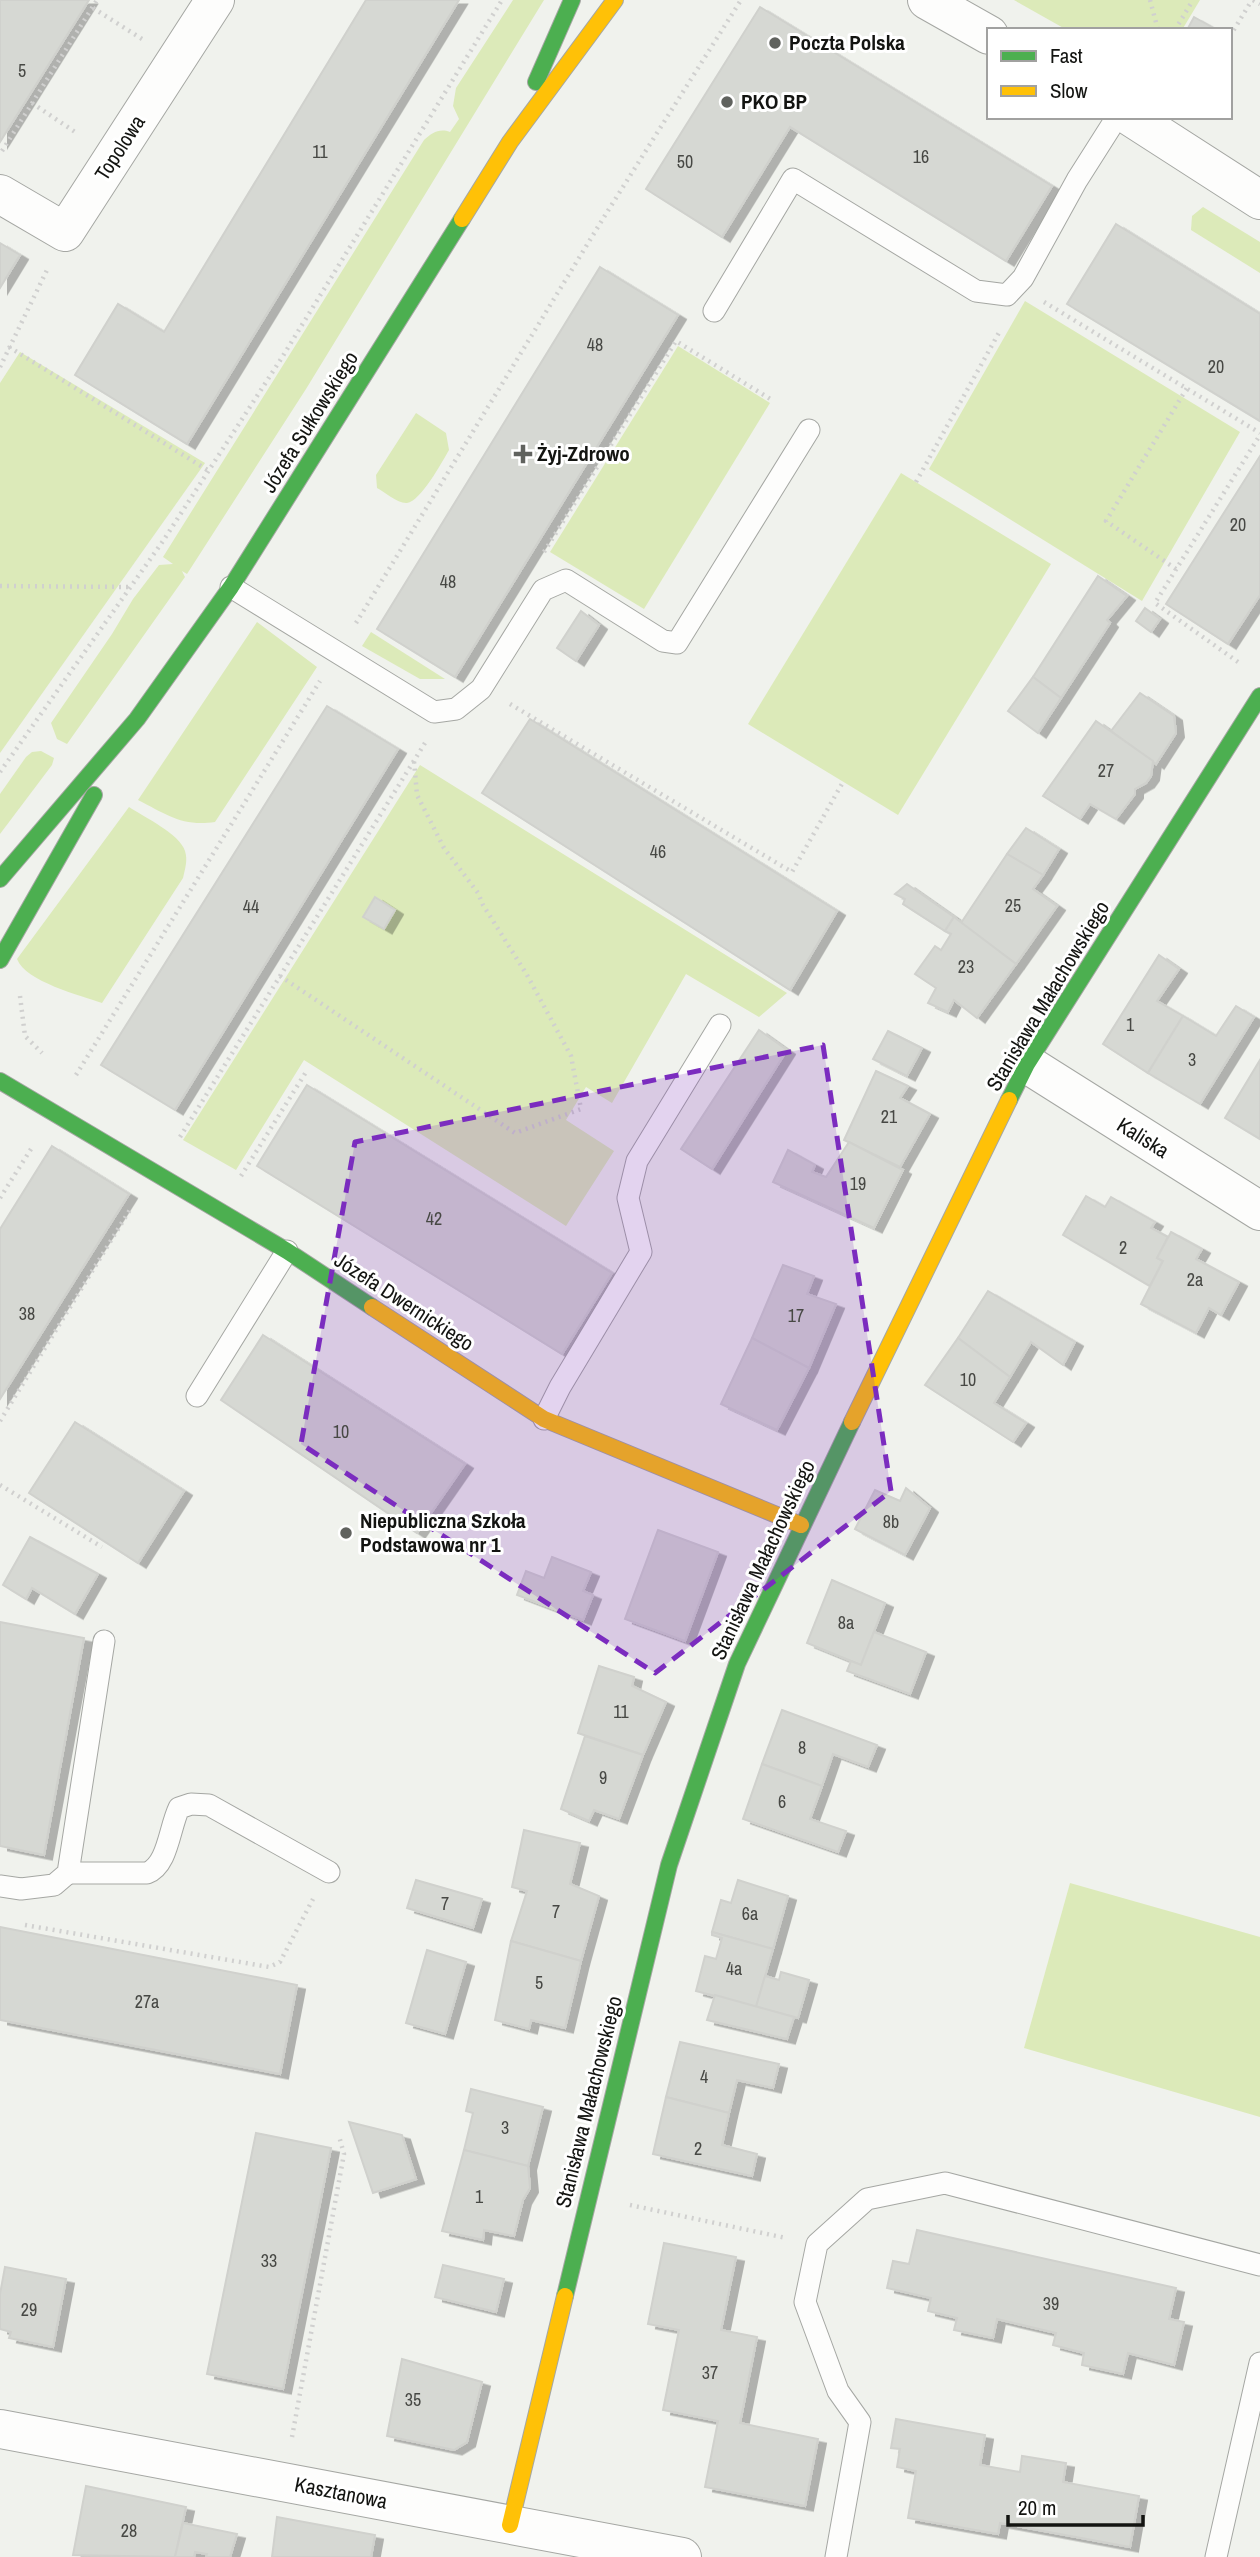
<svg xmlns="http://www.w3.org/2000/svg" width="1260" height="2557" font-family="'Archivo Narrow',sans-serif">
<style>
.green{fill:#dceab9}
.building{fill:#d6d8d3;stroke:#d0d1cd;stroke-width:2;filter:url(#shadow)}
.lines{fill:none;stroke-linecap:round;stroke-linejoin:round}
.lane-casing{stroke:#a5a7a3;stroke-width:23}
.street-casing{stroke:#a5a7a3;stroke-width:40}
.fast-casing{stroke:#a5a7a3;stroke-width:18}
.slow-casing{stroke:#a5a7a3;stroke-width:18}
.path{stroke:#d0d0cf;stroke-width:4.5;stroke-dasharray:2 5;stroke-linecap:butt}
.lane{stroke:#fdfdfc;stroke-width:21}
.street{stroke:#fdfdfc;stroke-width:38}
.fast{stroke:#4caf50;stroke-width:16}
.slow{stroke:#ffc107;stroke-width:16}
.marked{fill:#7b2cbf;fill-opacity:0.2;stroke:#7b2cbf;stroke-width:5;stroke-dasharray:14 9;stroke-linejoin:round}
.poi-dot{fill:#60625e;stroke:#fff;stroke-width:2.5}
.labels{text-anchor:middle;stroke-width:6;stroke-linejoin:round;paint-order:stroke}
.number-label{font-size:18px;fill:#474844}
.poi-label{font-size:21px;font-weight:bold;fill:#131411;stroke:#fff;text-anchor:start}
.street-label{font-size:21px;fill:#131411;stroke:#fff}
</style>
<defs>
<filter id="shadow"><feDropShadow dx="8" dy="4.5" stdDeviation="0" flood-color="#0004"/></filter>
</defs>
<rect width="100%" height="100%" fill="#f0f2ed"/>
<!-- green -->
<g class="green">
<path d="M513 0H544L306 389 187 574 182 571 185 577 67 744 57 739 51 723 112 634 133 599 159 565 173 564 163 557 424 140C432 133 439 128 450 132L459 119 453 106 456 88Z"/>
<polygon points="1014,0 1200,0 1182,30 1067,30"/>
<polygon points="1203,207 1260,242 1260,273 1191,230 1192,216"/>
<polygon points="1025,301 1240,432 1142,601 929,469"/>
<polygon points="678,346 770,403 644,609 550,552"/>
<polygon points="20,352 205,463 0,753 0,383"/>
<path d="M416 413 446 433 449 450C442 462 421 501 407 503 398 504 385 492 377 488L376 475Z"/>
<polygon points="901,473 1051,564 898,815 748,724"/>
<path d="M257 622 317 667 215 822C182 827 166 814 138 800Z"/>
<polygon points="371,632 445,679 420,679 362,646"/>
<polygon points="41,751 54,758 52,765 0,834 0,794 26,757 32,752"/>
<polygon points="420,765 787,993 759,1017 686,974 612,1103 586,1087 566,1120 614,1151 566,1226 304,1060 236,1170 183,1140"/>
<path d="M129 807C144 817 180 834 185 851 188 860 185 869 183 878L102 1003C80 995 26 982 17 959Z"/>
<polygon points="1070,1883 1260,1937 1260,2117 1024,2048"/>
</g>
<!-- building -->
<g class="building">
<polygon points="0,0 89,0 0,142"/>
<polygon points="366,0 459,0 187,444 75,375 118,304 164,332"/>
<polygon points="760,7 1052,186 1006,261 790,127 722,237 646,189"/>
<polygon points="1194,17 1217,30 1187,30"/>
<polygon points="1116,224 1260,314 1260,421 1067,304"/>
<polygon points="0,243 20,255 0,288"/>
<polygon points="600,267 678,315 455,677 377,629"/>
<polygon points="1260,456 1260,595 1228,644 1166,604"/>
<polygon points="1098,576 1127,596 1107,620 1110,623 1061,698 1033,677"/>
<polygon points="1145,608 1160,619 1151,632 1136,621"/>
<polygon points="581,611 599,625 576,661 557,648"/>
<polygon points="1033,677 1061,698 1038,733 1008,711"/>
<polygon points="1140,693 1174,716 1176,733 1156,764 1111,731"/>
<polygon points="327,706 398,749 175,1110 101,1065"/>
<polygon points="530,719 837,911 790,990 482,793"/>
<polygon points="1096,721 1153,761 1151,776 1146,783 1135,789 1135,794 1116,819 1090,804 1080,819 1043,796"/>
<polygon points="1026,828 1059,849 1043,875 1007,854"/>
<polygon points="1007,854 1043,875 1033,889 1057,906 1016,964 961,923"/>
<polygon points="907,884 954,917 945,931 903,904 905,899 895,894"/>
<polygon points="375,897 395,910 384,929 363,917"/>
<polygon points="954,917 1016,964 977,1018 954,1000 948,1012 928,1003 936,988 915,974 935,946 941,950 951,934 945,931"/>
<polygon points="1159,955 1179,969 1157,1001 1183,1016 1148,1073 1103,1044"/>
<polygon points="1236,1006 1254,1017 1200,1104 1148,1073 1183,1016 1216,1036"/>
<polygon points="759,1030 787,1050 712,1169 681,1149"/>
<polygon points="888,1031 922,1048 907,1076 873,1059"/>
<polygon points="1260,1060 1260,1139 1225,1118"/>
<polygon points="876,1071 908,1086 900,1098 930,1114 900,1167 844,1140"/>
<polygon points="307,1085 612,1273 562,1354 257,1166"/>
<polygon points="849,1142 903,1170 874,1228 773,1182 788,1150 815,1165 812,1172 826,1177"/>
<polygon points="52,1146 129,1194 0,1399 0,1229"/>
<polygon points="1086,1196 1105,1207 1111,1197 1155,1222 1151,1228 1168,1237 1157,1258 1163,1261 1150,1286 1063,1235"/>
<polygon points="1171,1232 1202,1249 1196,1259 1239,1282 1221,1315 1209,1308 1196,1333 1141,1304 1163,1261 1157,1258"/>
<polygon points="783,1265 814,1276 807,1294 836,1304 809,1368 752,1338"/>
<polygon points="988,1291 1075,1342 1063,1365 1031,1342 1010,1377 958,1338"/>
<polygon points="263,1335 465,1464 417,1533 221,1400"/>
<polygon points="752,1338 809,1368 777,1430 721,1404"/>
<polygon points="958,1338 1010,1377 994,1403 1026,1423 1013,1442 925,1385"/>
<polygon points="75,1422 184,1491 138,1563 29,1493"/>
<polygon points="906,1488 930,1508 905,1555 855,1529 875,1490 900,1501"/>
<polygon points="658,1530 718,1552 685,1641 625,1619"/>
<polygon points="30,1537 98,1574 75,1614 32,1588 26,1599 3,1585"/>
<polygon points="552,1557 591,1572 583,1591 593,1595 583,1620 517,1595 526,1571 544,1578"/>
<polygon points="832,1580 885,1603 861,1665 807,1643"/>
<polygon points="0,1622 84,1638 44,1855 0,1846"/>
<polygon points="874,1632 926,1652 910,1694 847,1671 851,1661 861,1665"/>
<polygon points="599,1666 634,1677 632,1686 666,1702 643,1755 578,1733"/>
<polygon points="782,1710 877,1745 868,1767 833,1754 822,1786 762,1764"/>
<polygon points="585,1736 643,1755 619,1819 594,1810 589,1821 561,1809"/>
<polygon points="762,1764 822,1786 810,1819 846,1831 838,1852 743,1819"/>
<polygon points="524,1830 580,1843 570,1884 599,1896 581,1961 511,1941 527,1891 512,1887"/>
<polygon points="416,1880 482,1899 473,1928 407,1908"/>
<polygon points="738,1880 788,1896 773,1949 712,1932 721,1900 731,1903"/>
<polygon points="0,1927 297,1985 280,2074 0,2020"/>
<polygon points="712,1932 773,1949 756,2007 696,1991 705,1956 716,1959 722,1938 712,1935"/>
<polygon points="511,1941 581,1961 565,2028 531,2020 529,2029 495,2020"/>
<polygon points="427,1950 466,1962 445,2034 406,2023"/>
<polygon points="781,1972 809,1980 798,2018 756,2007 765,1976 779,1980"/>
<polygon points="715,1995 794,2017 787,2039 707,2020"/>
<polygon points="680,2042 779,2064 773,2088 737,2080 729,2113 666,2097"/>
<polygon points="471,2089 543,2107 528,2166 464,2150 473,2113 466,2111"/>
<polygon points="666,2097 729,2113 722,2145 757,2154 752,2176 653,2154"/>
<polygon points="349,2122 402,2135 416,2179 373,2193"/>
<polygon points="256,2133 331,2148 283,2389 207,2374"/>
<polygon points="464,2150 528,2166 530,2188 523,2200 514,2236 484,2230 483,2240 442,2231"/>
<polygon points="917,2230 1176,2288 1169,2319 1184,2322 1174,2365 1128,2353 1123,2374 1082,2365 1084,2353 1053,2345 1056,2333 997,2319 993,2338 954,2330 957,2318 928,2311 931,2298 887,2288 893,2261 909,2264"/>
<polygon points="664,2243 736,2257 721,2330 757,2337 740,2423 818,2439 805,2506 705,2487 718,2421 663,2410 679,2330 648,2324"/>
<polygon points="443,2265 504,2279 496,2312 435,2297"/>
<polygon points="5,2267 66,2279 53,2347 9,2338 11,2332 0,2329 0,2294"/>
<polygon points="402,2359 482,2382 467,2442 454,2450 387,2436"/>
<polygon points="896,2419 985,2435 980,2465 1020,2472 1022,2456 1066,2463 1063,2482 1139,2496 1130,2547 1000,2523 998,2534 908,2518 916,2471 897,2467 900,2449 891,2448"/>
<polygon points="86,2486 186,2507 175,2557 73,2555"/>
<polygon points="277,2517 375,2535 371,2557 272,2557"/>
<polygon points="183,2523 237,2534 230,2557 206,2557 207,2554 195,2552 194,2557 175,2557"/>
</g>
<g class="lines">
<!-- lane casing -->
<g class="lane-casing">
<g id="lane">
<polyline points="714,311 793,179 976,291 1007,295 1023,278 1077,180 1117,117"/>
<polyline points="231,587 434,712 456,709 481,689 543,590 566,580 663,641 677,643 809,430"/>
<polyline points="197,1396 287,1251"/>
<polyline points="544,1419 560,1387 641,1252 628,1198 637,1161 720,1025"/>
<path d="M68 1873H147C168 1865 169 1829 179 1808L191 1804 209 1805 329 1872"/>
<polyline points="0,1886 21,1889 54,1885 68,1873 104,1641"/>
<polyline points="836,2557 860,2422 838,2391 805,2302 817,2244 867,2199 945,2183 1260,2265"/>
<polyline points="1216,2557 1260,2363"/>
</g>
</g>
<!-- street casing -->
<g class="street-casing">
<g id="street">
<polyline points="927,0 989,35"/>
<polyline points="1131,117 1260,200"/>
<polyline points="0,194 65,232 215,0"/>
<polyline points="1027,1064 1260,1211"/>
<polyline points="0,2429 682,2557"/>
</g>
</g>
<!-- fast casing -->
<g class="fast-casing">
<g id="fast">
<polyline points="536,82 572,0"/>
<polyline points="0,879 137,719 231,587 462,219"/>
<polyline points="0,960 94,795"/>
<polyline points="0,1081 287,1251 372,1307"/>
<polyline points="1009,1100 1027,1064 1260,696"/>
<polyline points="565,2296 669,1865 737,1664 852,1422"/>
</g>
</g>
<!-- slow casing -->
<g class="slow-casing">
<g id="slow">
<polyline points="462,219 510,142 615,0"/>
<polyline points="372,1307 544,1419 801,1525"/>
<polyline points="852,1422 1009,1100"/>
<polyline points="510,2525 565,2296"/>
</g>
</g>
<!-- path -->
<g class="path">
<polyline points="1150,0 1158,30"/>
<polyline points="1253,0 1260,4"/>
<polyline points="93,8 142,39"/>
<polyline points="1175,30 1193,0"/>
<polyline points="1230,36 1252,0"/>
<polyline points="32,103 78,134"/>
<polyline points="2,151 97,0"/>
<polyline points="1044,302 1260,433"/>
<polyline points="9,347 209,471"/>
<polyline points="0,367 47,270"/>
<polyline points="916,482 1001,329"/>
<polyline points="544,552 676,341 772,400"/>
<polyline points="1176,569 1106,521 1187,388"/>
<polyline points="0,586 131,587"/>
<polyline points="356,623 604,217 741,0"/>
<polyline points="1238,662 1155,603 1260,435"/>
<polyline points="510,704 792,872 843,782"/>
<polyline points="0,772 163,541 281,359 502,0"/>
<polyline points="280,976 515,1133 581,1109 571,1056 527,975 483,905 478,893 444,848 417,795 414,761"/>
<polyline points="20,996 25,1036 42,1053"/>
<polyline points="76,1075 320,681"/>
<polyline points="180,1137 425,743"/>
<polyline points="241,1176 306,1072"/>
<polyline points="0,1198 31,1149"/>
<polyline points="0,1421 131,1208"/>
<polyline points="0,1485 102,1547"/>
<polyline points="25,1925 269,1967 280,1962 313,1899"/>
<polyline points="630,2205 786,2238"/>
<polyline points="292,2437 344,2154 339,2136"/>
</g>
<!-- lane -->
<use href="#lane" class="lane"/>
<!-- street -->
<use href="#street" class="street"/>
<!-- fast -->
<use href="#fast" class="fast"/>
<!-- slow -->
<use href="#slow" class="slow"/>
</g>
<!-- marked area -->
<path class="marked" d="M823 1045 891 1491 655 1673 301 1444 355 1142Z"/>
<!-- markers -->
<g class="poi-dot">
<circle cx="775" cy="43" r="7"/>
<circle cx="727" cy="102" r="7"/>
<path d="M519.5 443.5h7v7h7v7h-7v7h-7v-7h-7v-7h7z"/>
<circle cx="346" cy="1533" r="7"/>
</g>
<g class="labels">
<!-- number labels -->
<g class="number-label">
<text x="22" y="77">5</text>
<text x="320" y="158">11</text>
<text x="921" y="163">16</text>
<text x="685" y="168">50</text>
<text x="595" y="351">48</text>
<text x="1216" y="373">20</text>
<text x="1238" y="531">20</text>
<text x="448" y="588">48</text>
<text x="1106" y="777">27</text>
<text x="658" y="858">46</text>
<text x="1013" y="912">25</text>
<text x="251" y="913">44</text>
<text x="966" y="973">23</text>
<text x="1130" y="1031">1</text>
<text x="1192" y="1066">3</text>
<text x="889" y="1123">21</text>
<text x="858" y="1190">19</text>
<text x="434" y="1225">42</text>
<text x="1123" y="1254">2</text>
<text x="1195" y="1286">2a</text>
<text x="27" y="1320">38</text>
<text x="796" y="1322">17</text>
<text x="968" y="1386">10</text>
<text x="341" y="1438">10</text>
<text x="891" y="1528">8b</text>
<text x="846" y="1629">8a</text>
<text x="621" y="1718">11</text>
<text x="802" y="1754">8</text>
<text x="603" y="1784">9</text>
<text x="782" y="1808">6</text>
<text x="445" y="1910">7</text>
<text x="556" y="1918">7</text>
<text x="750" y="1920">6a</text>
<text x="734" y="1975">4a</text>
<text x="539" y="1989">5</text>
<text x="147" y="2008">27a</text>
<text x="704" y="2083">4</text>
<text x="505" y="2134">3</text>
<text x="698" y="2155">2</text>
<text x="479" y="2203">1</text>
<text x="269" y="2267">33</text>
<text x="1051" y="2310">39</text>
<text x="29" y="2316">29</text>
<text x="710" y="2379">37</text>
<text x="413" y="2406">35</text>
<text x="129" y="2537">28</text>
</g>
<!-- poi labels -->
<g class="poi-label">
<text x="789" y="50">Poczta Polska</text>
<text x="741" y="109">PKO BP</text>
<text x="537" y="461">Żyj-Zdrowo</text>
<text x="360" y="1528">Niepubliczna Szkoła<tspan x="360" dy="24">Podstawowa nr 1</tspan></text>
</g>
<!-- street labels -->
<g class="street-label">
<text transform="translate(120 148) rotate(-57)" y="7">Topolowa</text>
<text transform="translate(310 422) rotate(-58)" y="7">Józefa Sułkowskiego</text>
<text transform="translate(1048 996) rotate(-59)" y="7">Stanisława Małachowskiego</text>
<text transform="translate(1143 1138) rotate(32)" y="7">Kaliska</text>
<text transform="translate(404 1302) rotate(33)" y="7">Józefa Dwernickiego</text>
<text transform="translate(763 1560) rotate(-65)" y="7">Stanisława Małachowskiego</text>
<text transform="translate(589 2102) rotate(-76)" y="7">Stanisława Małachowskiego</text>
<text transform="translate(341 2493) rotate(11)" y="7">Kasztanowa</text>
</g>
</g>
<!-- legend -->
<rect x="987" y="28" width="245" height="91" fill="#ffffff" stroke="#a1a1a0" stroke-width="2"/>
<rect x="1001" y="51" width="35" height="10" fill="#4caf50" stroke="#a1a1a0" stroke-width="2"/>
<text x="1050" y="63" font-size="21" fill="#131411">Fast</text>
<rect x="1001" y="86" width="35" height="10" fill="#ffc107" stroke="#a1a1a0" stroke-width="2"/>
<text x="1050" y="98" font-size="21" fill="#131411">Slow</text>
<!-- scale -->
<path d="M1008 2515v10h135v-10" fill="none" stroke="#131411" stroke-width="3.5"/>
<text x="1018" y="2515" font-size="21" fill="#131411" stroke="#ffffff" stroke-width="5" paint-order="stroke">20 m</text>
</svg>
